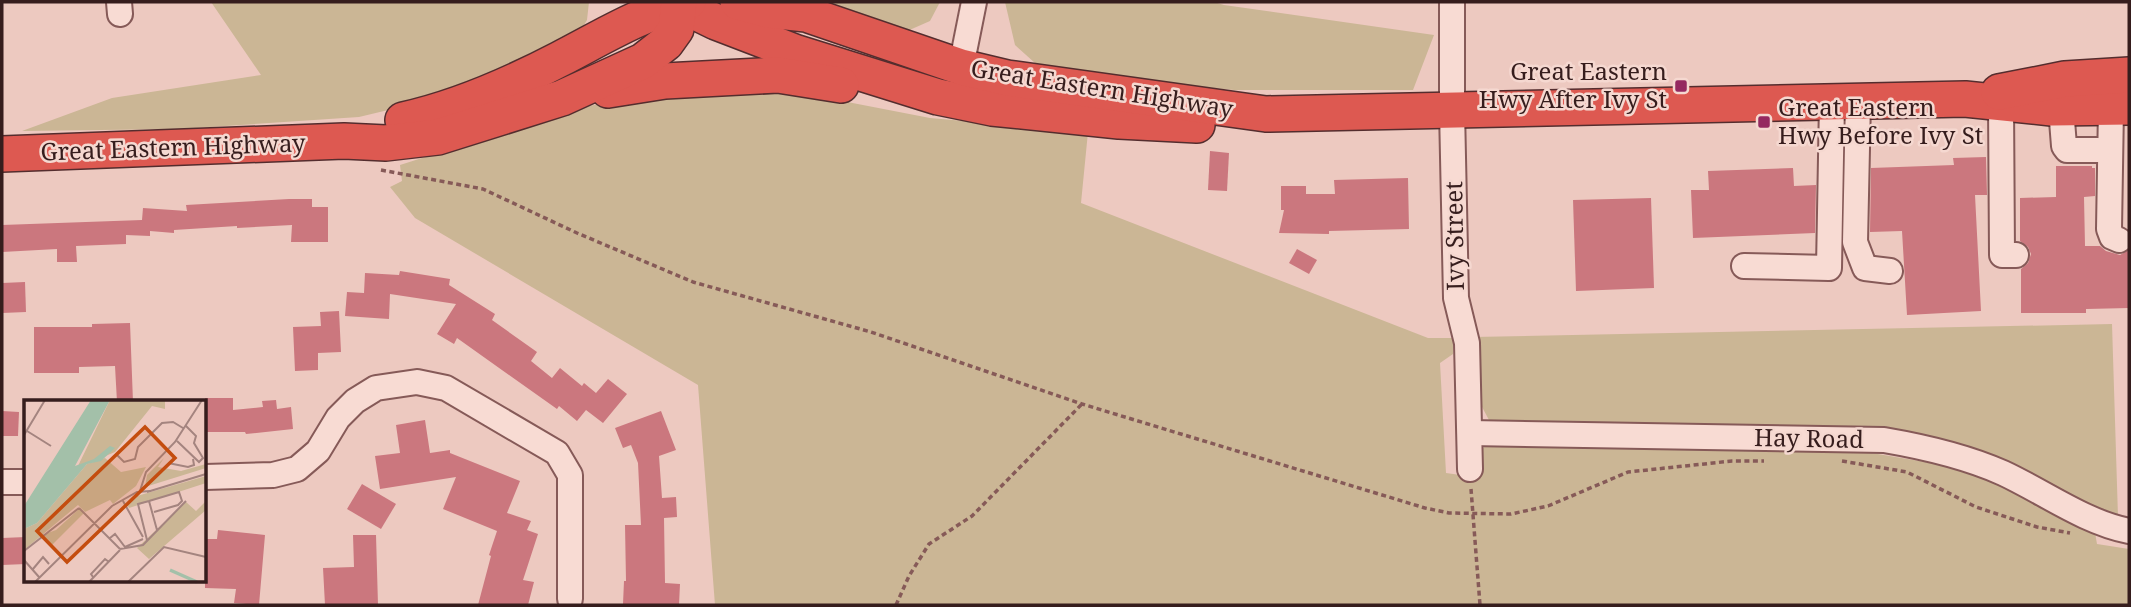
<svg xmlns="http://www.w3.org/2000/svg" width="2131" height="607" font-family="'Noto Serif',serif">
<style>
.green{fill:#cbb695}
.building{fill:#cb777e}
.lines{fill:none;stroke-linecap:round;stroke-linejoin:round}
.minor-casing{stroke:#865a58;stroke-width:28}
.highway-casing{stroke:#542d2e;stroke-width:38}
.path{stroke:#865a58;stroke-width:3.5;stroke-dasharray:5 3.5;stroke-linecap:butt}
.minor{stroke:#f8dbd3;stroke-width:24}
.highway{stroke:#dd5951;stroke-width:35}
.poi-dot{fill:#952960;stroke:#f5d8d0;stroke-width:2.5}
.labels{text-anchor:middle;stroke-width:5;stroke-linejoin:round;paint-order:stroke}
.poi-label{font-size:24px;fill:#361d1d;stroke:#f5d8d0;text-anchor:end}
.street-label{font-size:24px;fill:#361d1d;stroke:#f5d8d0}
.inset-river{fill:none;stroke:#a3c0a9;stroke-width:3.5}
.inset-road{fill:none;stroke:#a4847f;stroke-width:2}
.view{fill:#c44d0f;fill-opacity:0.15;stroke:#c44d0f;stroke-width:3.5}
.inset-edge{fill:none;stroke:#361d1d;stroke-width:3.5}
</style>
<rect width="100%" height="100%" fill="#edc9c0"/>
<!-- green -->
<g class="green">
<polygon points="211,2 589,2 587,20 574,42 455,94 359,117 180,129 22,131 112,98 261,75"/>
<polygon points="806,2 940,2 930,21 905,32"/>
<polygon points="1005,2 1214,2 1224,5 1434,35 1413,90 1234,90 1045,72 1015,45"/>
<polygon points="770,87 930,118 1088,132 1081,203 1428,338 1454,338 1453,354 1440,363 1446,473 1475,477 1478,454 1488,443 1842,448 1967,469 2094,527 2097,544 2129,549 2129,605 715,605 698,385 415,218 390,187 402,181 400,165 579,108 674,89"/>
<polygon points="2112,324 2118,517 2089,509 2028,473 1966,446 1918,433 1824,426 1489,420 1474,392 1473,337"/>
</g>
<!-- building -->
<g class="building">
<polygon points="1210,151 1229,153 1227,191 1208,190"/>
<polygon points="1986,157 1987,195 1975,195 1981,311 1907,315 1902,231 1870,232 1871,168 1954,165 1953,158"/>
<polygon points="2056,166 2092,166 2092,168 2095,168 2095,196 2084,197 2085,246 2100,246 2106,251 2120,255 2129,250 2129,308 2086,309 2086,313 2021,313 2021,269 2028,263 2031,254 2028,247 2020,241 2020,198 2056,197"/>
<polygon points="1793,168 1794,186 1816,185 1815,233 1693,238 1691,190 1709,190 1708,171"/>
<polygon points="1408,178 1409,229 1329,231 1329,234 1279,233 1284,210 1281,210 1281,186 1306,186 1306,194 1335,194 1334,180"/>
<polygon points="1651,198 1654,288 1576,291 1573,200"/>
<polygon points="289,199 312,199 312,207 328,207 328,242 291,242 292,225 237,228 237,226 174,230 174,233 150,231 150,236 126,235 126,244 76,246 77,262 57,262 57,249 2,252 2,225 142,220 143,208 187,211 186,205"/>
<polygon points="1297,249 1317,260 1309,274 1289,263"/>
<polygon points="400,271 450,279 449,285 495,314 492,320 537,352 531,361 552,378 560,368 582,386 584,383 596,393 608,379 627,394 603,423 586,410 577,421 559,406 557,409 457,338 454,344 437,334 456,304 390,294 389,319 345,316 347,292 364,293 365,273 399,275"/>
<polygon points="25,282 26,312 2,313 2,283"/>
<polygon points="339,311 341,352 318,353 318,370 295,371 293,327 321,326 320,312"/>
<polygon points="130,323 133,402 117,402 115,366 79,367 79,373 34,373 34,327 92,327 92,324"/>
<polygon points="205,398 233,398 233,410 263,407 262,401 276,400 277,409 291,407 293,429 246,434 245,432 205,432"/>
<polygon points="2,411 19,412 18,436 2,436"/>
<polygon points="661,411 676,450 659,456 662,498 676,497 677,517 664,518 665,583 680,584 679,605 623,604 624,581 626,581 625,525 641,525 638,463 631,445 623,448 615,428"/>
<polygon points="425,420 430,453 450,450 450,453 520,481 507,513 531,521 527,530 538,534 523,580 534,582 528,605 478,605 491,556 489,555 497,531 443,509 456,477 380,489 375,456 400,453 396,425"/>
<polygon points="362,484 396,504 381,529 347,509"/>
<polygon points="218,530 265,535 259,605 234,603 236,589 205,588 205,539 217,539"/>
<polygon points="353,535 376,535 378,605 325,605 323,568 354,567"/>
<polygon points="26,537 26,564 2,565 2,538"/>
</g>
<g class="lines">
<!-- minor casing -->
<g class="minor-casing">
<g id="minor">
<polyline points="119,2 120,14"/>
<polyline points="1452,2 1452,110 1456,298 1467,343 1470,469"/>
<polyline points="961,67 974,2"/>
<polyline points="1858,101 1855,242 1865,268 1890,271"/>
<polyline points="2001,103 2002,255 2016,255"/>
<polyline points="2111,107 2109,229 2112,237 2119,240"/>
<polyline points="2061,108 2064,146 2067,150 2098,150"/>
<polyline points="1744,266 1829,268 1832,102"/>
<path d="M1470 433 1884 440C1925 447 1965 456 2003 473 2044 492 2084 522 2129 531"/>
<polyline points="205,477 273,475 297,469 318,451 338,418 355,401 376,388 417,382 446,388 557,453 570,475 570,599"/>
<polyline points="2,482 26,482"/>
</g>
</g>
<!-- highway casing -->
<g class="highway-casing">
<g id="highway">
<polyline points="675,2 716,22 797,53 938,97 992,108 1119,121 1197,125"/>
<polyline points="738,2 768,10 806,14 961,67 1007,78 1266,114 1965,99 2052,108 2129,107"/>
<polyline points="608,90 665,81 778,75 841,85"/>
<polyline points="1999,92 2065,79 2129,75"/>
<path d="M403 120C458 108 510 85 560 59 601 38 642 12 688 2"/>
<polyline points="2,154 344,141 386,143 438,137 562,98 643,61 666,43 676,29 679,2"/>
</g>
</g>
<!-- path -->
<g class="path">
<polyline points="381,170 483,189 577,233 693,282 871,332 1082,404 1425,508 1449,513 1511,514 1548,506 1628,472 1732,461 1764,461"/>
<polyline points="1842,461 1907,472 1976,507 2037,527 2070,533"/>
<polyline points="1471,489 1480,605"/>
<polyline points="896,605 909,576 929,544 972,516 1082,404"/>
</g>
<!-- minor -->
<use href="#minor" class="minor"/>
<!-- highway -->
<use href="#highway" class="highway"/>
</g>
<!-- markers -->
<g class="poi-dot">
<rect x="1674" y="79" width="14" height="14" rx="3.5"/>
<rect x="1757" y="115" width="14" height="14" rx="3.5"/>
</g>
<g class="labels">
<!-- poi labels -->
<g class="poi-label">
<text x="1667" y="80">Great Eastern<tspan x="1667" dy="28">Hwy After Ivy St</tspan></text>
<text x="1778" y="116" text-anchor="start">Great Eastern<tspan x="1778" dy="28">Hwy Before Ivy St</tspan></text>
</g>
<!-- street labels -->
<g class="street-label">
<text transform="translate(1102 89) rotate(9)" y="8">Great Eastern Highway</text>
<text transform="translate(173 148) rotate(-2)" y="8">Great Eastern Highway</text>
<text transform="translate(1455 236) rotate(-91)" y="8">Ivy Street</text>
<text transform="translate(1809 439) rotate(1)" y="8">Hay Road</text>
</g>
</g>
<!-- overview -->
<g transform="translate(24 400)">
<rect width="182" height="182" fill="#edc9c0"/>
<path d="M86 0H141V9L128 6 91 52 53 68ZM81 58 97 72 122 67 112 86 89 104 86 100 61 112 54 105 0 150V129L13 123 63 64ZM140 58 134 67 157 71 182 64V68L121 87 123 75ZM182 76V83L105 108 103 105 113 96ZM182 101V110L125 159 113 148 162 102 172 111ZM55 109 60 113 28 145 18 135 32 130Z" fill="#cbb695"/>
<path d="M67 0H86L51 66 70 59 86 46 91 48 77 61 63 64 13 123 0 129V106Z" fill="#a3c0a9"/>
<path class="inset-river" d="M146 170 173 182"/>
<path class="inset-road" d="M3 31 27 46M0 35 21 0M153 41 175 62 179 58 170 43 172 36 162 26M93 55 100 62 111 59 114 47 138 23 149 22 159 28M144 63 164 67 170 65 169 59M116 91 122 72 151 42 178 0M123 92 182 74M99 101 119 137M125 101 155 92 158 101 154 105 130 112M55 108 96 149M86 138 91 134 101 147 119 139M123 140 114 104 125 101 133 130M96 149 119 145 162 101M0 151 55 108M0 160 15 177M9 169 19 157 25 164M69 177 67 174 81 159 85 162M11 182 88 106 113 92 126 91M65 182 96 150M104 182 140 147 182 157"/>
<path class="view" d="M121 27 151 58 43 162 13 131Z"/>
<rect width="182" height="182" class="inset-edge"/>
</g>
<!-- border -->
<rect width="2131" height="607" fill="none" stroke="#361d1d" stroke-width="7"/>
</svg>
